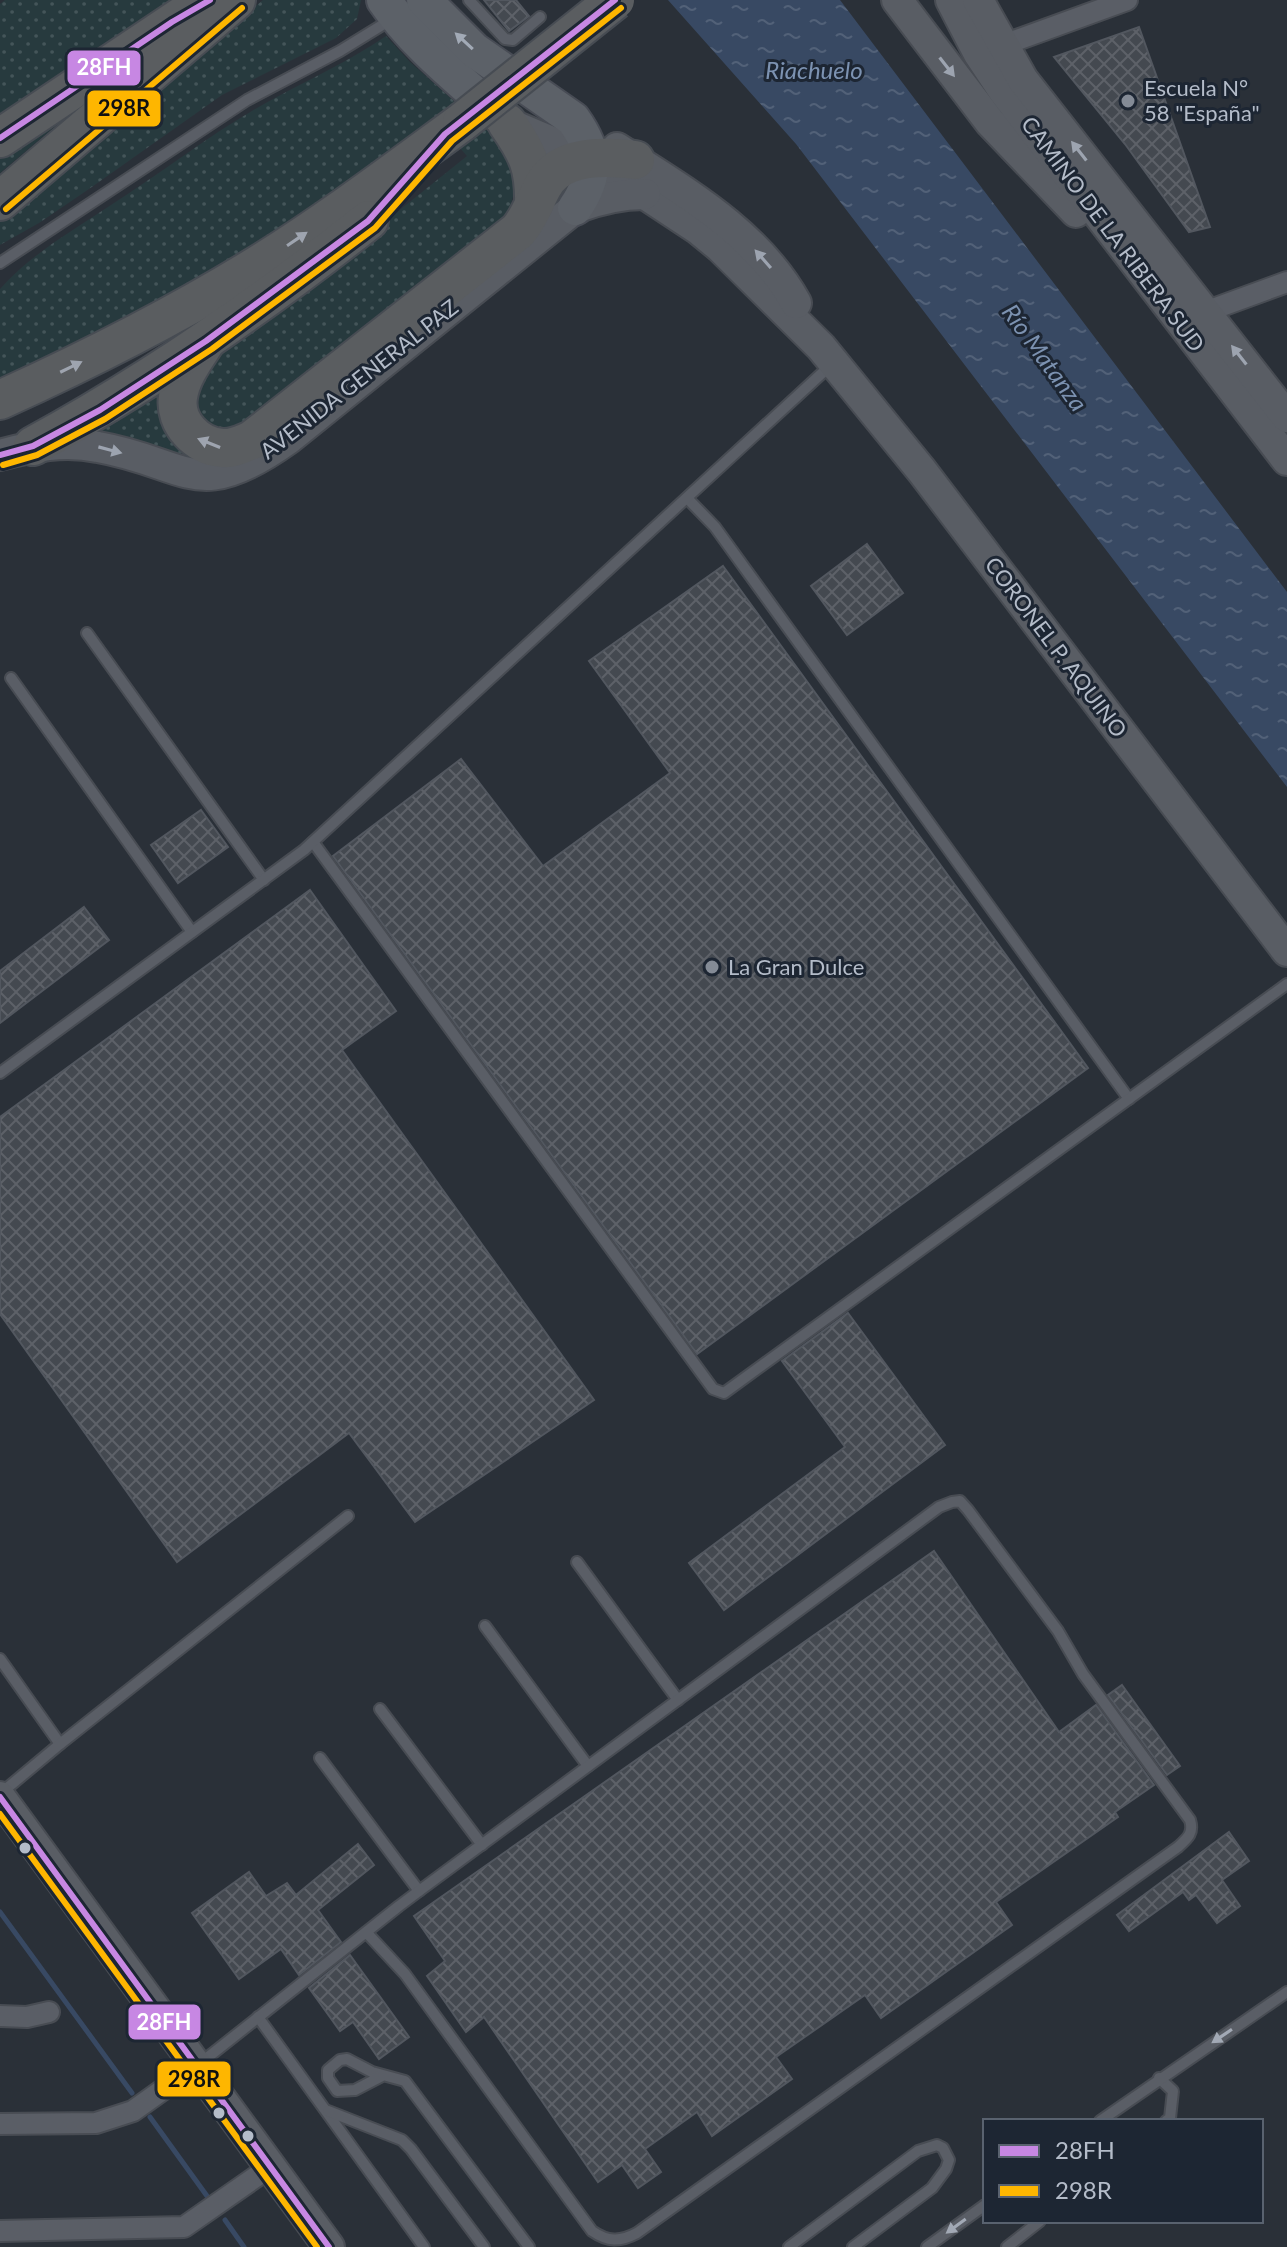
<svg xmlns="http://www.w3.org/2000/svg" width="1287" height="2247" font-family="Lato,sans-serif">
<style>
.grass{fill:url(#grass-dots)}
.water{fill:url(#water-ripples)}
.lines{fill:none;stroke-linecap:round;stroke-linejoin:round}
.stream{stroke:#384963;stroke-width:5}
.building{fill:url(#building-cross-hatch);stroke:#52575f;stroke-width:2}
.lane-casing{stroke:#484c53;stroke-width:14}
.street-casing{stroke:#484c53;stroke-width:24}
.secondary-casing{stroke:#484c53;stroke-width:34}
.primary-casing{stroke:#484c55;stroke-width:38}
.highway-casing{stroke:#474c53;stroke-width:42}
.lane{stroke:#5a5e66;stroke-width:10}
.street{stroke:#5a5e66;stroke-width:20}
.secondary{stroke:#595d64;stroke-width:30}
.primary{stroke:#5c6168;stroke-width:34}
.highway{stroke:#5a5d60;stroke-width:38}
.highway-bridge-casing{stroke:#474c53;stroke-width:42;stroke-linecap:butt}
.highway-bridge{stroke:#5a5d60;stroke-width:38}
.bus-1-casing{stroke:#1d2633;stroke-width:12}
.bus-2-casing{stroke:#1d2633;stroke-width:12}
.bus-1{stroke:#c787e3;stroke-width:6}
.bus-2{stroke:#feb600;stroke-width:6}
.oneway{fill:#a2aab6}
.oneway2{fill:#9da4b0}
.oneway3{fill:#9ea4af}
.oneway4{fill:#a2a9b5}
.poi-dot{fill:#848b96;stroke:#1d2633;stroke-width:3}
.bus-dot{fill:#b4bcc9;stroke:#1d2633;stroke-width:3}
.labels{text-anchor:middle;stroke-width:6;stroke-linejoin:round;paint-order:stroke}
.poi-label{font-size:22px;fill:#b4bcc9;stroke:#1d2633;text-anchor:start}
.street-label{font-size:22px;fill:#b4bcc9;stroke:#1d2633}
.water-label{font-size:24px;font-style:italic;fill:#7c92b1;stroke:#1d2633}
.line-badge{stroke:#1d2633;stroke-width:3}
.badge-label{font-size:22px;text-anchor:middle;font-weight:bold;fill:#fff}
.pale-badge-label{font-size:22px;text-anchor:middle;font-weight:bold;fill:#111}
</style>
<defs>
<pattern id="grass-dots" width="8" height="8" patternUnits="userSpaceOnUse" patternTransform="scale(2)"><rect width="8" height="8" fill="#273a3e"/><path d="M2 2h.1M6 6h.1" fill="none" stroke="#445559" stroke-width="1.8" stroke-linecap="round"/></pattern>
<pattern id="water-ripples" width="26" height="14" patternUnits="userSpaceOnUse" patternTransform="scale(2)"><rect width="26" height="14" fill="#384963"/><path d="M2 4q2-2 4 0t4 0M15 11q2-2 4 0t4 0" fill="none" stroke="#526178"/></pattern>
<pattern id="building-cross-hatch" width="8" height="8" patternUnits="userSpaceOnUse" patternTransform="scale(2)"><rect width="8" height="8" fill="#444950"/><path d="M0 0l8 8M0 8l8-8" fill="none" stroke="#5d6168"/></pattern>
</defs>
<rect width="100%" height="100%" fill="#2a3038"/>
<!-- grass -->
<g class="grass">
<polygon points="5,0 185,0 0,118 0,4"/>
<polygon points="263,0 361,0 357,19 336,38 222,95 89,189 39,223 0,245 0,220"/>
<path d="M386 36 410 62 499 141 517 182 509 211 497 233 237 433 196 425 191 390 215 358 467 156 436 121C375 165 315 209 251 249 171 300 85 341 0 384V289C31 254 72 231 111 205 166 170 218 128 275 98 312 78 351 60 386 36Z"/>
<polygon points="93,94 0,173 0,149"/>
<polygon points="570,174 567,202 209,467 103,433 92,432 167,381 208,461"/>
</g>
<!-- water -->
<polygon class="water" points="668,0 840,0 1287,592 1287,787 796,144"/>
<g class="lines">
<!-- stream -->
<g class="stream">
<polyline points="0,1912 132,2093"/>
<polyline points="150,2117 207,2196"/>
<polyline points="225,2220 244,2247"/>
</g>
</g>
<!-- building -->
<g class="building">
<polygon points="484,0 516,0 529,16 509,31"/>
<polygon points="1139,27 1210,227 1189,232 1125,144 1054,57"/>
<polygon points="867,544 903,593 847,635 811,586"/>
<polygon points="723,566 1088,1068 697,1354 333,856 461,759 543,866 670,773 589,661"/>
<polygon points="201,810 228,847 178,883 151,845"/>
<polygon points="310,890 396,1011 342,1050 594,1400 415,1522 349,1433 177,1562 0,1314 0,1117"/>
<polygon points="84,907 109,940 0,1023 0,971"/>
<polygon points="848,1313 945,1445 724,1610 689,1563 845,1447 782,1361"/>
<polygon points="934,1551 1059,1732 1096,1705 1154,1785 1115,1812 1118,1817 996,1902 1012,1925 881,2018 865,1995 776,2057 792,2079 712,2136 697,2112 645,2149 661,2172 638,2188 622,2165 598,2182 484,2017 466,2032 427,1976 445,1961 414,1916"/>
<polygon points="1122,1685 1180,1766 1167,1775 1108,1695"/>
<polygon points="1229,1832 1249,1861 1222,1880 1240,1906 1217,1923 1196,1895 1189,1900 1183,1892 1129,1931 1117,1915"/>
<polygon points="358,1844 374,1865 318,1910 341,1942 299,1975 281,1949 239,1979 192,1913 249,1872 266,1896 287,1883 296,1895"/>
<polygon points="350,1955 409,2037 379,2059 353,2022 340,2031 309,1988"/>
</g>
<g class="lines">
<!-- lane casing -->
<g class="lane-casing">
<g id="lane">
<polyline points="469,0 505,39 513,40 540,17"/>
<polyline points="0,263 247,100 340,51 392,19"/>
<polyline points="687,498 715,527 1129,1099"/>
<polyline points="87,633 264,880"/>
<polyline points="11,678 192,932"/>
<polyline points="313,842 713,1389 724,1393 1287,984"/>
<polyline points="0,1073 304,850 832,364"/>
<polyline points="577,1562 678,1700"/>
<polyline points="485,1626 588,1766"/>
<polyline points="0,1659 60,1744"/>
<polyline points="380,1709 482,1845"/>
<polyline points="320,1758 419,1891"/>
<polyline points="0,1794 60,1744 348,1516"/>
<polyline points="258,2017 424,2247"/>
<path d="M198 2065 399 1906 419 1891 939 1507 952 1502 960 1501 968 1510 1058 1631 1083 1674 1190 1820C1194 1833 1188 1838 1178 1847L637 2233C620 2242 608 2242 592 2231L405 1974 366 1932"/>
<polyline points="382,2076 355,2090 337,2091 328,2078 328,2070 340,2060 347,2059 372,2072 405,2081 529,2247"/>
<polyline points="1159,2078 1173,2091 1170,2118 1166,2121"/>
<polyline points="328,2111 402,2140 411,2149 484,2247"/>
<polyline points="1100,2121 1287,1992"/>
<polyline points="789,2247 918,2151 937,2145 943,2148 949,2160 946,2169 932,2188 853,2247"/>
<polyline points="927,2247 985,2205"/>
<polyline points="1007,2247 1040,2221"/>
</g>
</g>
<!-- street casing -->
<g class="street-casing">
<g id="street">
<polyline points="992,49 1127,0"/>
<polyline points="1205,312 1287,282"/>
<polyline points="0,2016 27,2017 49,2012"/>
<polyline points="0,2124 96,2123 133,2111 196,2066"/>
<polyline points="0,2231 184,2227 270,2167"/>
</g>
</g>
<!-- secondary casing -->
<g class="secondary-casing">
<g id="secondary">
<polyline points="897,0 990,122 1076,212"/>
<polyline points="951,0 979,54 1003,90 1287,460"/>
<polyline points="978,0 1023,80 1287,417"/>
<polyline points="507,123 592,159 698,229 720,247 821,347 922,471 1287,951"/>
<path d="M617 148C683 191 757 232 796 303"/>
<path d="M0 455C32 446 65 440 98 447 189 463 196 505 288 439L575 208C599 199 620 194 645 194"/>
<polyline points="0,1797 329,2247"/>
</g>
</g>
<!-- primary casing -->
<g class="primary-casing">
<g id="primary">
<path d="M384 0C417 48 463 82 505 121"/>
<path d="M424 0 474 50 573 119C596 151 598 174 575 208"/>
</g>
</g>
<!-- highway casing -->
<g class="highway-casing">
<g id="highway">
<path d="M507 123C528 153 535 168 534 205"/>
<polyline points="0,138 187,13"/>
<polyline points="0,201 236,0"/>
<path d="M206 341C195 358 181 376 178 397 174 423 197 446 222 448 233 449 242 444 252 440L518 231C530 217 534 202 543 186 560 154 604 156 635 160"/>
<path d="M0 400C88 360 175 316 258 265 329 221 395 171 462 122"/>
<path d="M33 446C152 381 263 304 369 220"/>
</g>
</g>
<!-- lane -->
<use href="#lane" class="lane"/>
<!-- street -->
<use href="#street" class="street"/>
<!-- secondary -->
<use href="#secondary" class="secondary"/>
<!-- primary -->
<use href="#primary" class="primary"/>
<!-- highway -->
<use href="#highway" class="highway"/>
<!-- highway-bridge casing -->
<g class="highway-bridge-casing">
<polyline id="highway-bridge" points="462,122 615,0"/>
</g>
<!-- highway-bridge -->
<use href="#highway-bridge" class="highway-bridge"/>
<!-- bus-1 casing -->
<g class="bus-1-casing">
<g id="bus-1">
<polyline points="0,138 172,22 210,0"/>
<polyline points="0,455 33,446 100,410 206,341 368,221 445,134 615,0"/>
<polyline points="0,1797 329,2247"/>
</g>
</g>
<!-- bus-2 casing -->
<g class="bus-2-casing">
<g id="bus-2">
<polyline points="6,209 242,8"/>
<polyline points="3,465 37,455 105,419 212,349 375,228 452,141 621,8"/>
<polyline points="0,1814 317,2247"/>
</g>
</g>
<!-- bus-1 -->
<use href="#bus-1" class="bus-1"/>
<!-- bus-2 -->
<use href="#bus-2" class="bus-2"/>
</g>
<!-- one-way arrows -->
<defs><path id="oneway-solid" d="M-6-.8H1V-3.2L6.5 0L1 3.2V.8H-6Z" transform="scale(2)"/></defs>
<use class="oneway" href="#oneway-solid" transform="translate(464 41) rotate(-137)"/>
<g class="oneway2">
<use href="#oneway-solid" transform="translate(947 67) rotate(52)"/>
<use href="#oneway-solid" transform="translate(1079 151) rotate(-128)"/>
<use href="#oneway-solid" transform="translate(763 259) rotate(-131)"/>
<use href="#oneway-solid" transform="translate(1239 355) rotate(-128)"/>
<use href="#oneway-solid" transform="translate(110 450) rotate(15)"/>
</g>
<g class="oneway3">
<use href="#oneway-solid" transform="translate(297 239) rotate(-34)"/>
<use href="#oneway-solid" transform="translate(71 367) rotate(-26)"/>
<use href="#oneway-solid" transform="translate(209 443) rotate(-158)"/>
</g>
<g class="oneway4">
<use href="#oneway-solid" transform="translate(1222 2036) rotate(146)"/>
<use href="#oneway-solid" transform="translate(956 2226) rotate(144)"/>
</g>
<!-- markers -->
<g class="poi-dot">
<circle cx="1128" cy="101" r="8"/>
<circle cx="712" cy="967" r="8"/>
</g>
<g class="bus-dot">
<circle cx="25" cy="1848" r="7"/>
<circle cx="219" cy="2113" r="7"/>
<circle cx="248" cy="2136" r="7"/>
</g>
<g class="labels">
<!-- poi labels -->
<g class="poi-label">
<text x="1144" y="96">Escuela N°<tspan x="1144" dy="25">58 "España"</tspan></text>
<text x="728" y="975">La Gran Dulce</text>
</g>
<!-- street labels -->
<g class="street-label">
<text transform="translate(1113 234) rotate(53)" y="8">CAMINO DE LA RIBERA SUD</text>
<text transform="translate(359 379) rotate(-38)" y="8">AVENIDA GENERAL PAZ</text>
<text transform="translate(1056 647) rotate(53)" y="8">CORONEL P. AQUINO</text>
</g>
<!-- water labels -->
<g class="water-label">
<text x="814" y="79">Riachuelo</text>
<text transform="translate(1044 358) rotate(54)" y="8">Río Matanza</text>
</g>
</g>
<g class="line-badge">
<rect x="66" y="49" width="76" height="38" rx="8" fill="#c787e3"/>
<rect x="86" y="89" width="76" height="39" rx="8" fill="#feb600"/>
<rect x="127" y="2003" width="75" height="38" rx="8" fill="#c787e3"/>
<rect x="156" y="2060" width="76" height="38" rx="8" fill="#feb600"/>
</g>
<g class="badge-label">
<text x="104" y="75">28FH</text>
<text x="164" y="2030">28FH</text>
</g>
<g class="pale-badge-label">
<text x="124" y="116">298R</text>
<text x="194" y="2087">298R</text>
</g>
<!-- legend -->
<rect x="983" y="2119" width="280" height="104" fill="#1d2633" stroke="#59626f" stroke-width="2"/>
<rect x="999" y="2145" width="40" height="12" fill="#c787e3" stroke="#59626f" stroke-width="2"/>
<text x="1055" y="2159" font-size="24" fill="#b4bcc9">28FH</text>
<rect x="999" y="2185" width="40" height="12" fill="#feb600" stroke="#59626f" stroke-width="2"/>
<text x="1055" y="2199" font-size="24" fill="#b4bcc9">298R</text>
</svg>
